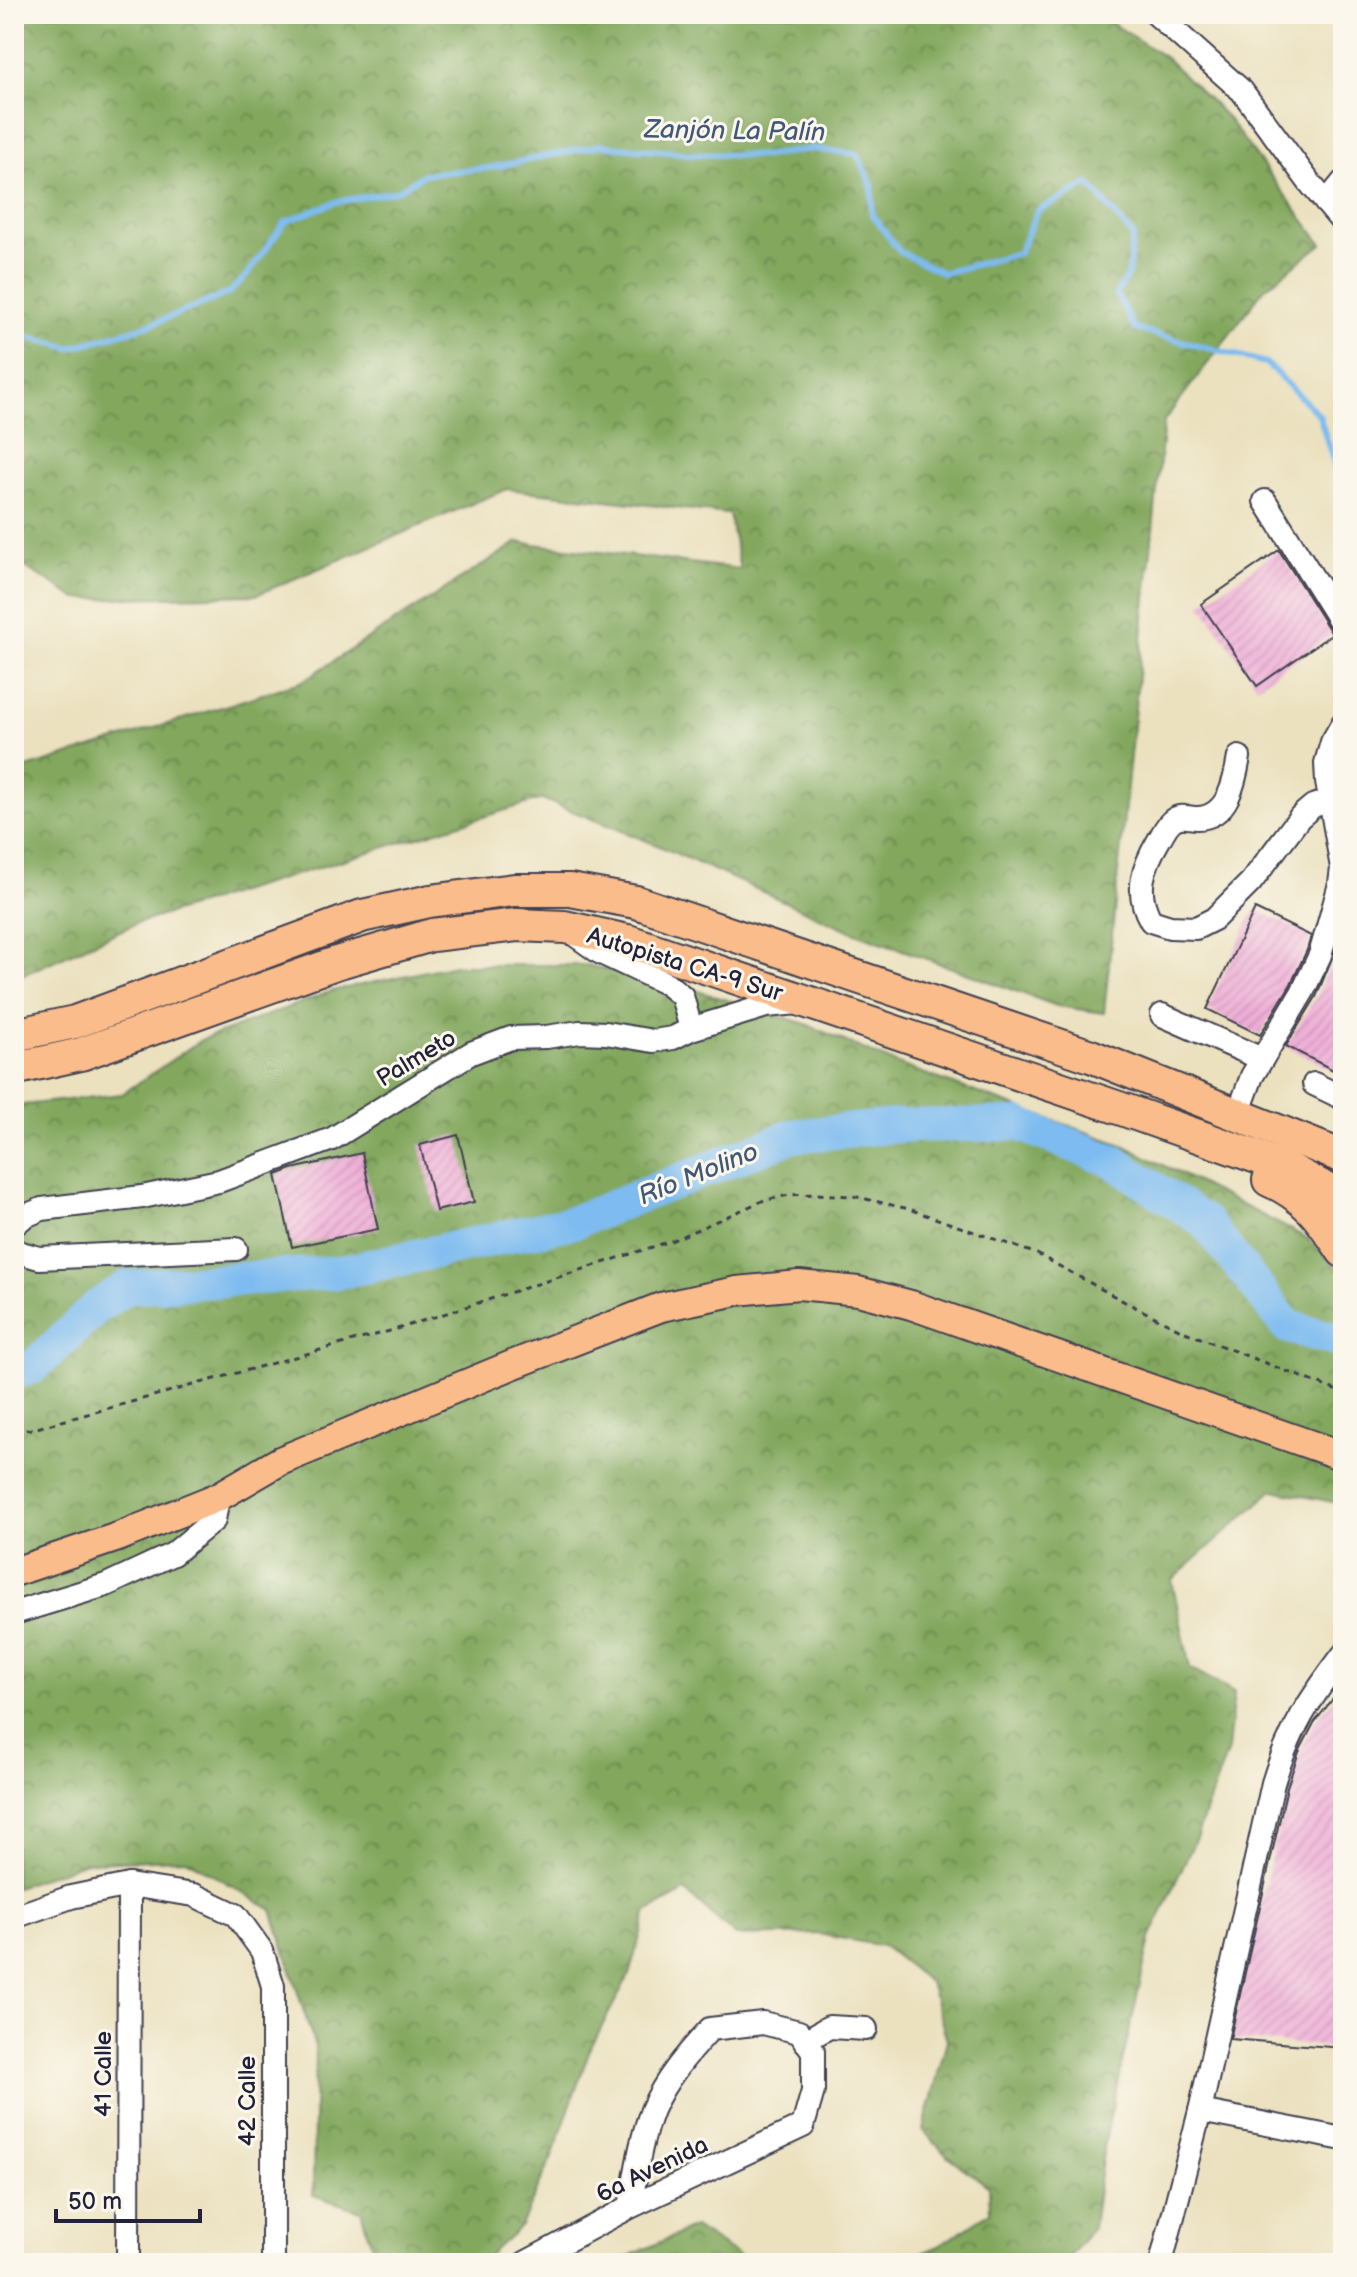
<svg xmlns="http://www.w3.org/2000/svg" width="1357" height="2277" font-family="'Balsamiq Sans',sans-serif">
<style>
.forest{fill:url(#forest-crowns);stroke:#52644c;stroke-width:2}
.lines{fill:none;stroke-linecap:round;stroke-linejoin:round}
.stream{stroke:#7dbbf0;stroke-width:6}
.river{stroke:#7dbbf0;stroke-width:34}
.building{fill:url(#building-hatch)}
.minor-casing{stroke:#403f4f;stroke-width:26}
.major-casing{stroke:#403f4f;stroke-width:32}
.highway-casing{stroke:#403f4f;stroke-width:36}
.path{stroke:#403f4f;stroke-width:3;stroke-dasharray:6 6;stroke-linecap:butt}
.minor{stroke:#fff;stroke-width:22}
.major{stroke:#fabc8b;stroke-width:28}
.highway{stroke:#fabc8b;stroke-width:32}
.labels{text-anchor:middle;stroke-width:6;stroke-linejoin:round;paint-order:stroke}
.street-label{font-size:24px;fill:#22223b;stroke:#fbf7ec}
.water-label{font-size:26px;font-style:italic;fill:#42587a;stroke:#fbf7ec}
</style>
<defs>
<pattern id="forest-crowns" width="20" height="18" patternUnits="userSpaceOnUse" patternTransform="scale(2)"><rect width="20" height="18" fill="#82a75d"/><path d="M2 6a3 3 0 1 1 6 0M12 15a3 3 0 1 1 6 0" fill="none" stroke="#6a884e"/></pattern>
<pattern id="building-hatch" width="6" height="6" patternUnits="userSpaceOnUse" patternTransform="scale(2)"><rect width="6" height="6" fill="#eeaad6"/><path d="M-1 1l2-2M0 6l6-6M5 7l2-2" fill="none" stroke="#cc92b9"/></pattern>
</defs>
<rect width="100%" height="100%" fill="#fbf7ec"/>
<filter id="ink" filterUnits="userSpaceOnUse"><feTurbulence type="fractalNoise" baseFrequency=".0125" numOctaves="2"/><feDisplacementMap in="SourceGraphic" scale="16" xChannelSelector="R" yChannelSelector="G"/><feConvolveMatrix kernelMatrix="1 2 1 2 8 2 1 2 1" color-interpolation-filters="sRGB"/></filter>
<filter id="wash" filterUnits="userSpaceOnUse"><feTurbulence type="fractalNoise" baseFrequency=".006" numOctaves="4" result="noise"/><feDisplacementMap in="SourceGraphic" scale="32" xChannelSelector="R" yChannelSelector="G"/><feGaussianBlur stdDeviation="1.8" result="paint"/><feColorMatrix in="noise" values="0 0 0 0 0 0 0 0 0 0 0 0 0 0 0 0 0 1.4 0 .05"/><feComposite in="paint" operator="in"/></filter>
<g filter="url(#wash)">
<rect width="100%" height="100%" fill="#ebe1bf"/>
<!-- forest -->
<g class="forest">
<polygon points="14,14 1098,14 1166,58 1225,115 1322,244 1264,289 1164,421 1104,1013 1057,1006 853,932 657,845 542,799 135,924 14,979 14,772 301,682 518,542 740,569 729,514 507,489 256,595 77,599 14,560"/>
<polygon points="455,965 587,965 698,991 806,1024 892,1062 1125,1146 1307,1238 1343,1273 1343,1504 1273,1490 1172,1580 1190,1668 1234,1692 1228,1750 1196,1838 1151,1935 1104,2144 1093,2227 1065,2263 904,2263 905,2260 939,2246 990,2212 989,2187 947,2156 923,2130 947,2040 930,1983 883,1946 818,1934 736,1936 685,1891 647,1912 629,1975 590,2049 553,2155 521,2226 480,2263 377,2263 361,2211 313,2195 315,2047 272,1910 186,1859 86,1862 14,1888 14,1106 122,1094 201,1040 332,991"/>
<polygon points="694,2227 750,2263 614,2263"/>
</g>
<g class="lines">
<!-- stream -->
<polyline class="stream" points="14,329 25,336 71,348 155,323 229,293 248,274 285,222 336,202 397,191 424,174 489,168 601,145 690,154 764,156 812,149 857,154 872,186 872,215 900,252 943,273 1019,253 1037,211 1089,184 1133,236 1128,274 1116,294 1135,329 1266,363 1319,415 1343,491"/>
<!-- river -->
<polyline class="river" points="14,1373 33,1367 98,1306 127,1287 341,1272 574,1222 792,1136 897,1126 1018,1124 1113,1161 1205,1222 1288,1327 1343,1341"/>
</g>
<g id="blocks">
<!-- building -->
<g class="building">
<polygon points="1279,550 1332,634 1257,686 1201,604"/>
<polygon points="1255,909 1311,936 1307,950 1291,984 1260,1035 1207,1009"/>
<polygon points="1336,948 1343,951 1343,1075 1286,1046 1316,997"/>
<polygon points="458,1135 474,1202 436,1211 420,1145"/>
<polygon points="362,1153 378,1229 292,1247 276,1175 292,1169"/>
<polygon points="1343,1686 1343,2048 1230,2039 1287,1787 1299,1752 1314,1723"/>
</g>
</g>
</g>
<g filter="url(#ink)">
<use href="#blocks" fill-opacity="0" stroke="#403f4f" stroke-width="2"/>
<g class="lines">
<!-- minor casing -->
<g class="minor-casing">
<g id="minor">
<polyline points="1156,14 1242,91 1309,182 1343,223"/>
<polyline points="1326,203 1343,182"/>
<polyline points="1265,501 1343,626"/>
<path d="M1239 757C1235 781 1228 818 1197 818 1189 818 1181 814 1173 820 1167 824 1163 833 1159 840 1143 867 1134 892 1151 921L1170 927 1196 928 1214 919 1251 882 1300 817 1313 806 1331 800"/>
<polyline points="1162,1015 1262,1059"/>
<polyline points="691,1029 766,1006 798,1003"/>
<polyline points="1314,1084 1343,1098"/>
<polyline points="1238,1114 1252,1076 1303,991 1320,955 1340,884 1342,868 1327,782 1326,763 1332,742 1343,723"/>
<polyline points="14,1225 25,1216 42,1209 142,1197 219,1181 332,1139 471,1053 511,1038 546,1037 580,1032 606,1033 653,1041 673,1038 691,1029 682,996 667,984 599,952 575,935"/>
<polyline points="14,1248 18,1252 39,1258 236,1249"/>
<polyline points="14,1613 106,1585 173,1554 214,1520 218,1497"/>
<polyline points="14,1917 71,1897 129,1885 194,1895 236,1915 262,1951 273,1986 273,2263"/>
<polyline points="805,2041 829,2027 866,2029"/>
<polyline points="1200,2111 1343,2139"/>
<polyline points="128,2263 129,1885"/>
<path d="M525 2263 630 2207 803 2126 813 2091V2051L799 2032 763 2023 710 2029C688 2053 665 2079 652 2110 640 2141 636 2175 630 2207"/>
<path d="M1161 2263 1200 2111 1273 1783C1289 1730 1310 1699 1343 1655"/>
</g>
</g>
<!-- major casing -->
<g class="major-casing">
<polyline id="major" points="14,1572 118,1537 218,1497 280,1461 512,1365 661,1307 737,1291 799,1285 858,1291 911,1305 1343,1456"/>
</g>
<!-- highway casing -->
<g class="highway-casing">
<g id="highway">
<polyline points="14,1035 75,1022 362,916 430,901 514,890 570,890 636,902 1091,1056 1343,1157"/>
<polyline points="14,1069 81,1054 336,963 432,935 517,925 565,927 628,941 1119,1108 1285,1167 1343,1198"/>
<path d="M1269 1180C1306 1196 1321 1218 1343 1251"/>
</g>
</g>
<!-- path -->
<polyline class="path" points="14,1431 33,1429 397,1329 671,1241 762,1201 789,1195 816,1194 853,1196 909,1209 1037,1254 1125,1302 1185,1332 1343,1393"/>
<!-- minor -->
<use href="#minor" class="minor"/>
<!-- major -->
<use href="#major" class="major"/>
<!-- highway -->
<use href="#highway" class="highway"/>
</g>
</g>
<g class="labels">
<!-- street labels -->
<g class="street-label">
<text transform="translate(685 964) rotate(17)" y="8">Autopista CA-9 Sur</text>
<text transform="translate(416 1058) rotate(-31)" y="8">Palmeto</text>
<text transform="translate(103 2074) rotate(-90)" y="8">41 Calle</text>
<text transform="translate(247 2101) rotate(-90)" y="8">42 Calle</text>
<text transform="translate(652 2169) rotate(-26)" y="8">6a Avenida</text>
</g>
<!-- water labels -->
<g class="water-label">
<text transform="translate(735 130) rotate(1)" y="9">Zanjón La Palín</text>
<text transform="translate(698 1173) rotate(-22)" y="9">Río Molino</text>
</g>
</g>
<!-- margin -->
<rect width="1357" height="2277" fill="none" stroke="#fbf7ec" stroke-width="48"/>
<!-- scale -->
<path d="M56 2209v12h144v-12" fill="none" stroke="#22223b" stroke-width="4"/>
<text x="68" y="2209" font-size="24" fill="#22223b" stroke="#fbf7ec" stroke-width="6" paint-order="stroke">50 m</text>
</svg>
